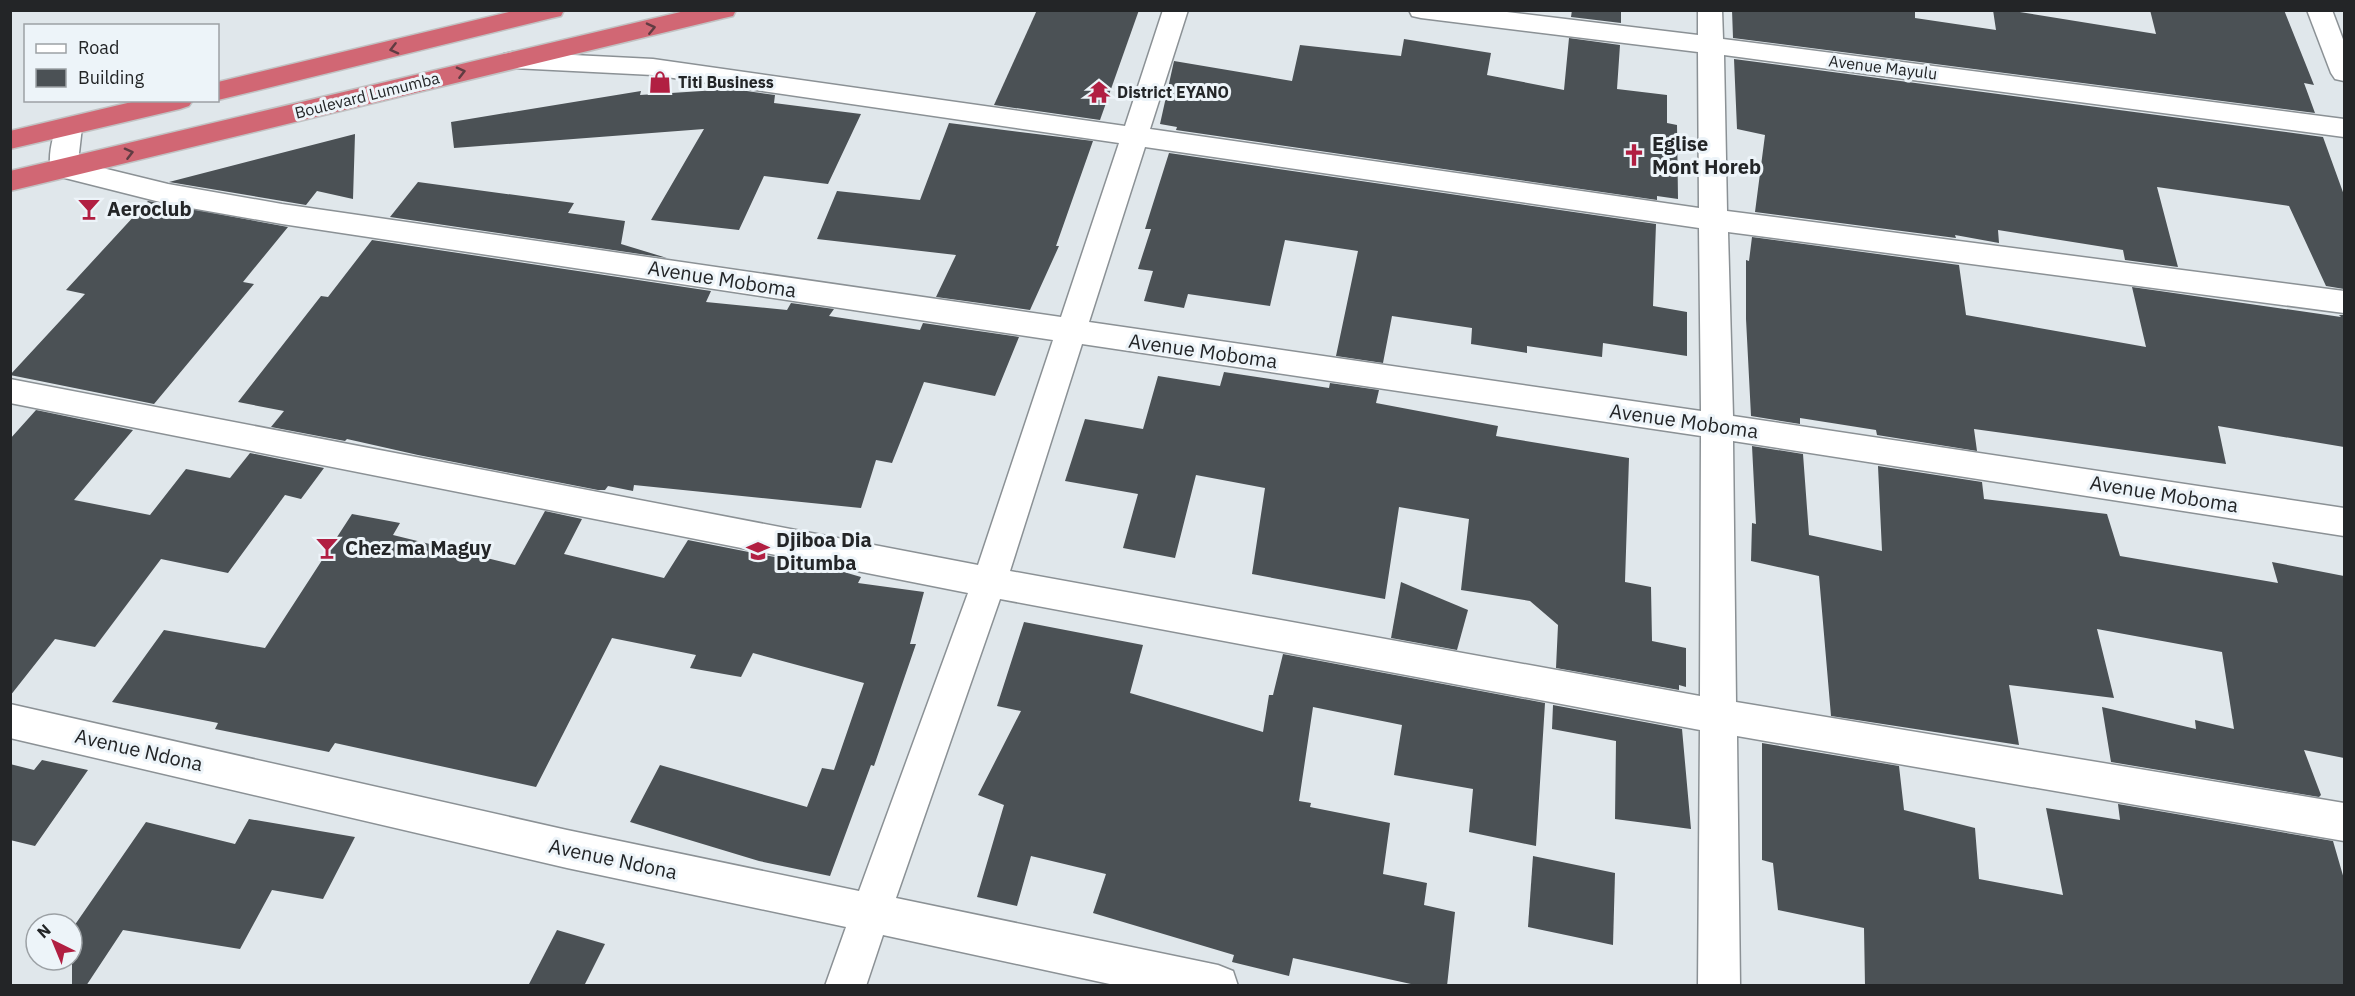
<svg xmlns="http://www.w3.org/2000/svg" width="2355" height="996" font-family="'IBM Plex Sans',sans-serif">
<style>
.building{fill:#4b5155}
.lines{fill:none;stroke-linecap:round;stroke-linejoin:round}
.minor-casing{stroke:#8b9195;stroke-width:3}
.highway-casing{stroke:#c1c2c3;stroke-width:3}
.minor{fill:#fff;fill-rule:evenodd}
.highway{fill:#d16774;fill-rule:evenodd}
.oneway{stroke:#603c42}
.labels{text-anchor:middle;stroke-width:6;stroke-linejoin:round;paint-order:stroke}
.far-street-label{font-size:16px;fill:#232527;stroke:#edf4f9}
.far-poi-label{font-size:16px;font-weight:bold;fill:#232527;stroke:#edf4f9;text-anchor:start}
.poi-label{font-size:20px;font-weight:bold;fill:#232527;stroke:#edf4f9;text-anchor:start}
.street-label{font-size:20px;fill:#232527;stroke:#edf4f9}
</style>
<rect width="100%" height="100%" fill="#e0e7eb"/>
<!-- building -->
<g class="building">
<polygon points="1037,10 1139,10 1100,120 994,105"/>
<polygon points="1572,10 1621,10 1621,23 1571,17"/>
<polygon points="1732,10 1915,10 1915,18 1996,30 1993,10 2007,10 2156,34 2150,10 2284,10 2314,85 2304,83 2315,113 1733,38"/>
<polygon points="1569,38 1620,45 1617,89 1667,95 1667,123 1677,125 1678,199 1657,196 1657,200 1176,130 1177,127 1160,124 1174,61 1292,81 1300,45 1401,56 1404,39 1491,53 1487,75 1564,90"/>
<polygon points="1734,59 2323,137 2344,195 2344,289 2326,286 2289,206 2157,187 2178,267 2125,260 2123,250 1998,230 1999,243 1955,235 1956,238 1755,212 1765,135 1737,129"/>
<polygon points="733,89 775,95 774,103 861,114 828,184 764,176 739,230 651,220 704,129 454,148 451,122 641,91 640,95"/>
<polygon points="949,123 1093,141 1056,246 1059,246 1030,310 936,297 956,255 817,239 837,191 920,200"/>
<polygon points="355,134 353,199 317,191 306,205 169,182"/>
<polygon points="1169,153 1656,224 1653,306 1687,312 1687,356 1603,343 1602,357 1527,346 1527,353 1471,344 1472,328 1392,316 1383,363 1336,356 1358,251 1285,240 1270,306 1188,294 1184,308 1144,301 1153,271 1138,269 1151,229 1145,229"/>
<polygon points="418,182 574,203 568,213 625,221 621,244 667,258 390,217"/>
<polygon points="148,201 288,227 243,282 254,284 154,404 10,375 85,294 66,290"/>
<polygon points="1752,237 1959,265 1966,315 2146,347 2132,287 2341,317 2339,315 2344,315 2344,447 2218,426 2226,464 1974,429 1977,451 1877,435 1876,430 1800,418 1800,424 1751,416 1746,319 1746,260 1749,261"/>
<polygon points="372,240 711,291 706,302 787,310 791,303 834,309 829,316 920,330 923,323 1019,337 995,396 924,382 892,463 876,460 861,508 634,485 633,491 608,486 605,490 598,490 418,455 347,439 345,441 271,427 284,411 238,402 321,296 328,297"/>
<polygon points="1224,372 1329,388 1330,383 1379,390 1376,403 1498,426 1496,436 1629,458 1625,582 1651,587 1652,641 1686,648 1686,687 1679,685 1679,690 1556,668 1558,625 1530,601 1461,590 1469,519 1399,507 1385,599 1252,574 1265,488 1196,475 1175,558 1123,548 1138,494 1065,481 1085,419 1143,429 1158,376 1220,386"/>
<polygon points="36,410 133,430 74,500 150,515 186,469 230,478 250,453 324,468 301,499 285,495 228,573 161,559 95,647 55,639 10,696 10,439"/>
<polygon points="1752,446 1803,454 1809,535 1882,551 1878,466 1982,482 1984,499 2107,514 2120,556 2278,583 2272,562 2344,576 2344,758 2304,750 2321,795 2319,797 2111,762 2102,707 2196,729 2195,720 2234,729 2222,652 2097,629 2114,698 2009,685 2019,745 1831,716 1819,576 1751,561 1752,523 1756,524"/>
<polygon points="545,511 582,519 564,554 664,578 688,540 830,568 861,577 858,583 924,592 910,644 916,644 874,766 871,765 830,876 759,861 630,822 660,765 807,807 822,768 834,770 864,683 753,653 741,677 690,668 696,655 612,638 536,787 335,743 329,752 215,729 218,723 112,702 164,630 265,648 352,514 400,523 393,535 515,565"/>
<polygon points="1401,582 1468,610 1457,650 1391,638"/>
<polygon points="1024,622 1143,645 1130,693 1263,732 1269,695 1273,695 1283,654 1545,703 1536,846 1469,832 1473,789 1394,775 1402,725 1313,707 1299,801 1311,803 1310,807 1390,823 1383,874 1427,883 1424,905 1455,912 1447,986 1420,986 1293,958 1289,976 1232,962 1234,955 1093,913 1106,874 1031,856 1017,906 977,897 1004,805 978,795 1021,711 997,706"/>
<polygon points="1553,705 1682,729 1691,829 1615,819 1616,741 1552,729"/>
<polygon points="1762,743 1899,766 1904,810 1975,828 1979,879 2063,895 2046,808 2120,820 2118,804 2333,841 2344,879 2344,986 1865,986 1864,928 1778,910 1773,863 1762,860"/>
<polygon points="42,760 88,770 35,846 10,840 10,764 34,770"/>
<polygon points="249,819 355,837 323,899 272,890 240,949 123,930 86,986 72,986 72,929 146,822 235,844"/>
<polygon points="1533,856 1615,873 1613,945 1528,927"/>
<polygon points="557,930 605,944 584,986 528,986"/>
</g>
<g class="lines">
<!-- minor casing -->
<g class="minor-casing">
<g id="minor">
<path d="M1163 10H1188L1150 129 1699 208 1698 52 1421 18 1412 16 1409 10H1490L1698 35V10H1722L1723 39 2344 119V137L1724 55 1727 211 2344 291V313L1728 232 1733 416 2344 508V536L1733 441 1736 702 2344 803V841L1737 736 1740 986H1698L1700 730 1000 599 896 898 1218 965 1233 971 1238 986H1119L883 935 866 986H825L846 927 567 868 10 738V704L567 830 859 891 968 593 10 403V379L978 565 1053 340 282 224 168 204 53 175C46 163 52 133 60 121L69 118 78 121 82 127 78 162 168 184 282 204 1061 317 1119 143 653 75 513 68 504 66 500 60 504 54 513 52 653 59 1125 126ZM1145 147 1699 228 1701 411 1089 322ZM1082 344 1701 436 1700 696 1010 571Z"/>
<polygon points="2307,10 2332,10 2344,42 2344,81 2335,79 2331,73"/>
</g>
</g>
<!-- highway casing -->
<g class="highway-casing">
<g id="highway">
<polygon points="517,10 564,10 561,16 552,18 218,100 218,82"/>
<polygon points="689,10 736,10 733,16 724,18 10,191 10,171"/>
<polygon points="140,100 193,100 189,106 180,109 10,149 10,131"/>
</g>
</g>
<!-- minor -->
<use href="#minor" class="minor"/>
<!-- highway -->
<use href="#highway" class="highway"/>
</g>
<!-- one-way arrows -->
<defs><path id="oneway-chevron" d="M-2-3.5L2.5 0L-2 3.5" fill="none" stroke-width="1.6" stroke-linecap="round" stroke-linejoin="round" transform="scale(1.5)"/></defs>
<g class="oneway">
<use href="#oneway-chevron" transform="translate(651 28) rotate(-13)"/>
<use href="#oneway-chevron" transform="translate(394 49) rotate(166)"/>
<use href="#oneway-chevron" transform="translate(461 72) rotate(-14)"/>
<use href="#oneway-chevron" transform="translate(129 153) rotate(-14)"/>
</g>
<!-- icons -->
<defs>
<g id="shop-bare" transform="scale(1.8)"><path d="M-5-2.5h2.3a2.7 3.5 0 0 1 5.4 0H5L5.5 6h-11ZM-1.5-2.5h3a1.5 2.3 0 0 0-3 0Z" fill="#b11f42" stroke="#edf4f9" stroke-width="2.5" paint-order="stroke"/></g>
<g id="temple-bare" transform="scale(1.8)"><path d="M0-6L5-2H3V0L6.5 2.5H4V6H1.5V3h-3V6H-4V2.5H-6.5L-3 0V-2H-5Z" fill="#b11f42" stroke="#edf4f9" stroke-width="2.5" paint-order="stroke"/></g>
<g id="church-bare" transform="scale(1.8)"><path d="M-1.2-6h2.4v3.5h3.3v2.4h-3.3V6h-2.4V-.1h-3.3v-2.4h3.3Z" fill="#b11f42" stroke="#edf4f9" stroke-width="2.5" paint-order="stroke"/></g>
<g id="bar-bare" transform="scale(1.8)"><path d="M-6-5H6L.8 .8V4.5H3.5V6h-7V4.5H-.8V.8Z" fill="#b11f42" stroke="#edf4f9" stroke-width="2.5" paint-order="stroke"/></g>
<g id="school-bare" transform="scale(1.8)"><path d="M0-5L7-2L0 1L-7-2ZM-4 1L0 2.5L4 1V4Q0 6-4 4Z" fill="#b11f42" stroke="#edf4f9" stroke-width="2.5" paint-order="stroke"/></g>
</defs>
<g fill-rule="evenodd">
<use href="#shop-bare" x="660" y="82"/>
<use href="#temple-bare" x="1099" y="92"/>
<use href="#church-bare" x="1634" y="155"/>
<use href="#bar-bare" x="89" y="209"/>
<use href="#bar-bare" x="327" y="548"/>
<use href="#school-bare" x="758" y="551"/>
</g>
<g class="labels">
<!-- far-street labels -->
<g class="far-street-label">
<text transform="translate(1883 67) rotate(7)" y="6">Avenue Mayulu</text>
<text transform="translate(367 95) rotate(-14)" y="6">Boulevard Lumumba</text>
</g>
<!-- far-poi labels -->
<g class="far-poi-label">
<text x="678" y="88">Titi Business</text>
<text x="1117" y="98">District EYANO</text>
</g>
<!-- poi labels -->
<g class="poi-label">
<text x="1652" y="151">Eglise<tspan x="1652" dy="23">Mont Horeb</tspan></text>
<text x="107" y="216">Aeroclub</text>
<text x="776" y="547">Djiboa Dia<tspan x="776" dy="23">Ditumba</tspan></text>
<text x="345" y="555">Chez ma Maguy</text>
</g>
<!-- street labels -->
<g class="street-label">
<text transform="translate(722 279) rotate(9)" y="7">Avenue Moboma</text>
<text transform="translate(1203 351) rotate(8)" y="7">Avenue Moboma</text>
<text transform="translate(1684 421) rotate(8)" y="7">Avenue Moboma</text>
<text transform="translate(2164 494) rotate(9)" y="7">Avenue Moboma</text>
<text transform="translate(139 750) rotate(13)" y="7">Avenue Ndona</text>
<text transform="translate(613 859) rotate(12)" y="7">Avenue Ndona</text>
</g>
</g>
<!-- border -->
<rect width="2355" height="996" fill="none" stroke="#232527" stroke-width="24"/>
<!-- legend -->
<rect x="24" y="24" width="195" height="78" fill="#edf4f9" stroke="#9ca1a5" stroke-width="1.5"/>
<rect x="36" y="44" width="30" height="9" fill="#ffffff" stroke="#9ca1a5" stroke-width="1.5"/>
<text x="78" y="54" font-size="18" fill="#232527">Road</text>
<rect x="36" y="69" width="30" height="18" fill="#4b5155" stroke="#9ca1a5" stroke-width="1.5"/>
<text x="78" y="84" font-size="18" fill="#232527">Building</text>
<!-- north arrow -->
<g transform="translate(54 942) rotate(317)"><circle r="28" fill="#edf4f9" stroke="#9ca1a5" stroke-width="1.5"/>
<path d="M0-4.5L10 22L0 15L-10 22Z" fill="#b11f42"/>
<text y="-9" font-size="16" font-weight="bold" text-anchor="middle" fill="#232527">N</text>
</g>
</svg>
